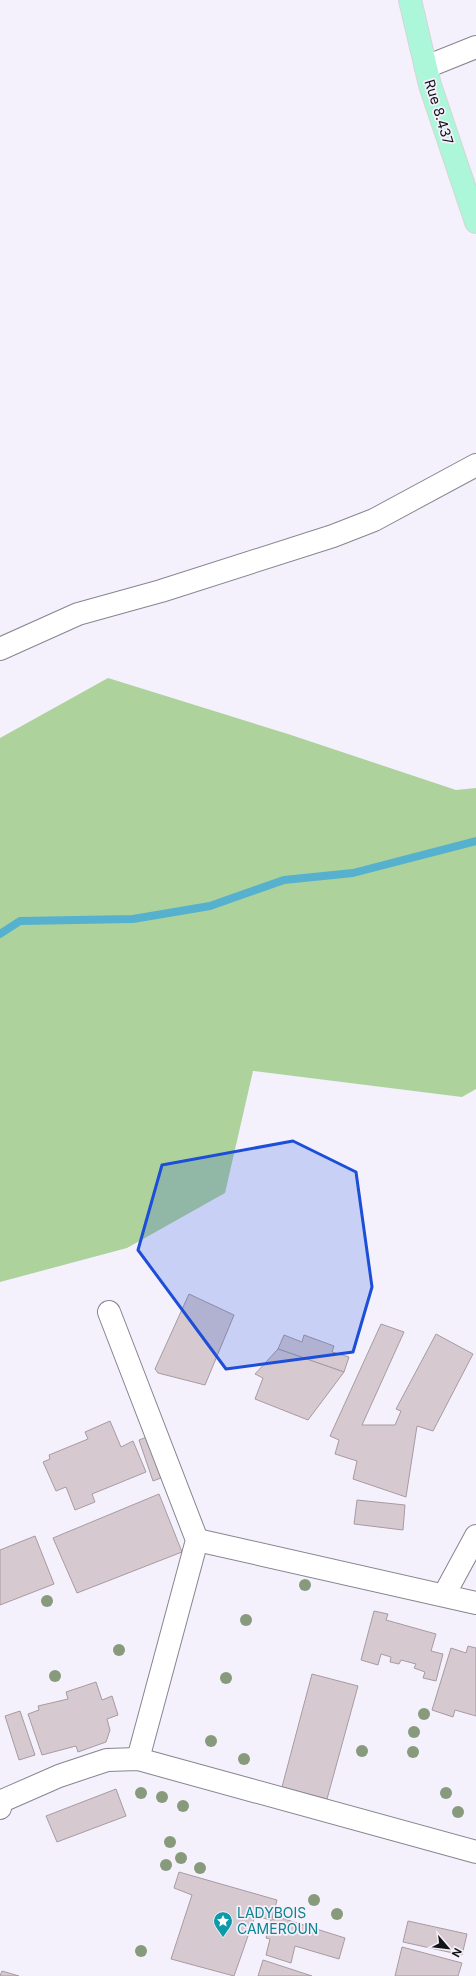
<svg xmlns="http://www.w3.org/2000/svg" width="476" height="1976" font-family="Inter,sans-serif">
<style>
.green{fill:#aed29c}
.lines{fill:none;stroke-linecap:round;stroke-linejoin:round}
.stream{stroke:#55b1cd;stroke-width:8}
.building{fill:#d6cad0;stroke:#a79ba1}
.minor-casing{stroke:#87858f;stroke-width:24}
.major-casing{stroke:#d5d5d5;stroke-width:24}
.minor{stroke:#fff;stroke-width:22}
.major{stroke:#acf7da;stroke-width:22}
.tree{fill:#879a7c}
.marked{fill:#1d4ed8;fill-opacity:0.2;stroke:#1d4ed8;stroke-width:3;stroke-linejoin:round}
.labels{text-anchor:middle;stroke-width:3.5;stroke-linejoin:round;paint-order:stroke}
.street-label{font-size:14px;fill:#141316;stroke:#f4f1fd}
.culture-label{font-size:14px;fill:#0d838f;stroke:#f4f1fd;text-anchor:start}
</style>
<rect width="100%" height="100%" fill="#f4f1fd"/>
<!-- green -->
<polygon class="green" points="108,678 288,734 456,790 476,788 476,1089 462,1097 253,1071 225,1193 127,1248 0,1282 0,738"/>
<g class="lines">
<!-- stream -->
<polyline class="stream" points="0,934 20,921 133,919 210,906 284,880 353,873 476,841"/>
</g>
<!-- building -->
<g class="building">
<polygon points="189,1294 234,1315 205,1385 158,1373 155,1369"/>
<polygon points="381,1324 404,1332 362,1425 395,1425 401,1411 396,1409 436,1334 473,1354 433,1431 417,1426 406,1497 353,1479 357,1461 335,1454 339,1440 330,1436"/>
<polygon points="284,1335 302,1342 304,1335 334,1346 332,1352 349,1357 344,1372 278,1349"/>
<polygon points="278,1349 344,1372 308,1420 255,1399 263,1378 255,1374"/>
<polygon points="110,1421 121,1447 133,1441 146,1472 92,1494 95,1502 75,1510 66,1487 56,1491 43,1462 50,1459 49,1455 88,1439 85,1432"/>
<polygon points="155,1434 169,1475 153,1481 139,1440"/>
<polygon points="159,1494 182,1552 77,1593 53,1538"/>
<polygon points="357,1500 405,1505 403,1530 354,1524"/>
<polygon points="35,1536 54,1584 0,1605 0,1550"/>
<polygon points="374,1611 388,1614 386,1620 436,1634 431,1651 443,1654 436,1681 423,1678 425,1672 414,1668 416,1664 401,1660 399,1664 390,1662 391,1657 381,1654 378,1665 361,1660"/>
<polygon points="468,1646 476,1648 476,1716 455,1710 453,1717 432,1710 451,1648 466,1653"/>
<polygon points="312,1674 358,1686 327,1799 282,1787"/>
<polygon points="96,1682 102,1700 112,1696 118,1715 107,1719 110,1730 106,1742 78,1752 76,1746 42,1755 28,1714 39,1710 38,1706 68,1699 66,1692"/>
<polygon points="20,1711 35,1755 19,1760 5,1716"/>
<polygon points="116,1789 126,1816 57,1842 46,1816"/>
<polygon points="179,1872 277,1900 272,1919 275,1920 275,1916 345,1938 339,1959 295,1946 291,1963 266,1955 270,1939 266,1938 271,1920 255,1916 234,1976 171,1959 192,1895 174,1888"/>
<polygon points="408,1921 467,1934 462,1955 403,1942"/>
<polygon points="402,1947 462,1963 458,1976 395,1976"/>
<polygon points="263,1960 312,1976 258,1976"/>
<polygon points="2,1971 19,1976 0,1976"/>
</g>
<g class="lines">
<!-- minor casing -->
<g class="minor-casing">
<g id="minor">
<polyline points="426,67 476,47"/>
<polyline points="0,649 78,614 161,591 333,536 374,520 476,465"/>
<polyline points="109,1312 197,1540 138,1759"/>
<polyline points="197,1540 476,1603"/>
<polyline points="444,1595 476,1536"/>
<polyline points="0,1808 2,1801 59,1776 107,1760 138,1759 476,1852"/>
</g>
</g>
<!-- major casing -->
<g class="major-casing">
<polyline id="major" points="410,0 430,85 476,222"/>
</g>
<!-- minor -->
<use href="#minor" class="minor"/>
<!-- major -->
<use href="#major" class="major"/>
</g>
<!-- trees -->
<g class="tree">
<circle cx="305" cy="1585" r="6"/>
<circle cx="47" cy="1601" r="6"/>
<circle cx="246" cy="1620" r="6"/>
<circle cx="119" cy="1650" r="6"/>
<circle cx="55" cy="1676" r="6"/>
<circle cx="226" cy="1678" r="6"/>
<circle cx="424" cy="1714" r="6"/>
<circle cx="414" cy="1732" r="6"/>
<circle cx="211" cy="1741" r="6"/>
<circle cx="362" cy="1751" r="6"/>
<circle cx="413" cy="1752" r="6"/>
<circle cx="244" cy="1759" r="6"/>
<circle cx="141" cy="1793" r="6"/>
<circle cx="446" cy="1793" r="6"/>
<circle cx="162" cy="1797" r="6"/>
<circle cx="183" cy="1806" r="6"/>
<circle cx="458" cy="1812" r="6"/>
<circle cx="170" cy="1842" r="6"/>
<circle cx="181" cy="1858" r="6"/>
<circle cx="166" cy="1865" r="6"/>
<circle cx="200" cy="1868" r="6"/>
<circle cx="314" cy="1900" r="6"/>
<circle cx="337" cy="1914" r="6"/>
<circle cx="141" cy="1951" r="6"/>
</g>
<!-- marked area -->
<path class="marked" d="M293 1141 356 1172 372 1287 353 1352 226 1369 138 1250 162 1165Z"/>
<!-- icons -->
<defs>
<g id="sight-pin" transform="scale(1)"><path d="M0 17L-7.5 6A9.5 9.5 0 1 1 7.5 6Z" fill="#0f9aa8" stroke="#f4f1fd"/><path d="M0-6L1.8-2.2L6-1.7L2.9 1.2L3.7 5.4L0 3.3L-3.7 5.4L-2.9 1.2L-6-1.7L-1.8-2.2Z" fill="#fff"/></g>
</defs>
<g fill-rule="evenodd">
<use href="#sight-pin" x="223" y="1921"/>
</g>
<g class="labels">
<!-- street labels -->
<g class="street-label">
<text transform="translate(439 112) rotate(73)" y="5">Rue 8.437</text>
</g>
<!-- culture labels -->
<g class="culture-label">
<text x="237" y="1918">LADYBOIS<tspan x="237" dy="16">CAMEROUN</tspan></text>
</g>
</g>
<!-- north arrow -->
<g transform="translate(448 1948) rotate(118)" stroke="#f4f1fd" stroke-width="3" paint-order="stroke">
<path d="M0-3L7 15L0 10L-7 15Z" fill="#141316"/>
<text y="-6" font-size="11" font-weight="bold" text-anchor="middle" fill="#141316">N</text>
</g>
</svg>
